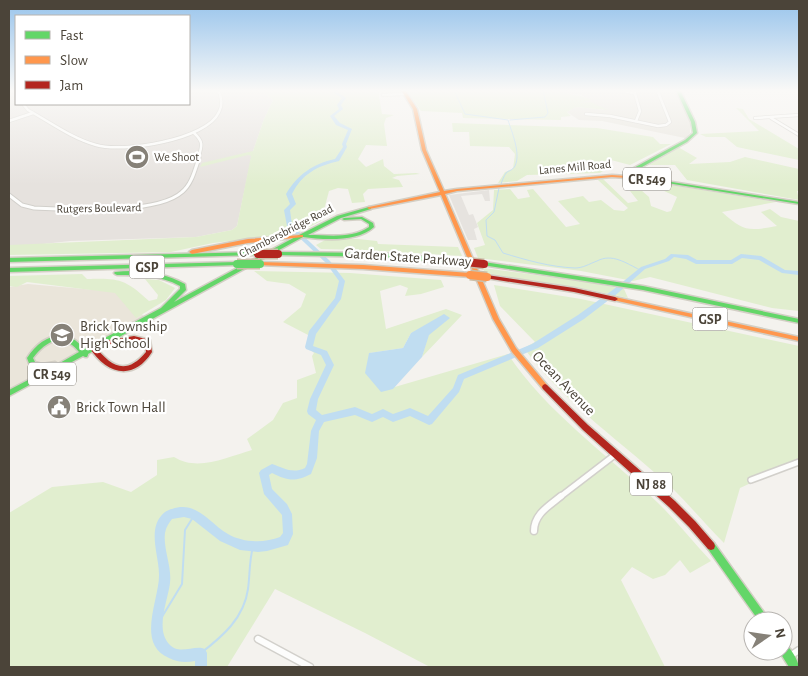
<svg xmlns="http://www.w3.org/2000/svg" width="808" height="676" font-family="'Alegreya Sans',sans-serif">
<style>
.residential{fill:#e7e4dc}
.industrial{fill:#e6e2de}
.education{fill:#eae5da}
.green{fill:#e1eecf}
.parking{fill:#e6e3df}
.water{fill:#c0ddf1}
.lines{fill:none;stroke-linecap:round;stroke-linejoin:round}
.stream-far1{stroke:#c0ddf1;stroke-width:1}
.stream{stroke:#c0ddf1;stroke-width:2}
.river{fill:#c0ddf1;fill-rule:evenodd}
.street-far3-casing{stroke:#d2d0cb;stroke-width:4}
.street-far2-casing{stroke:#d2d0cb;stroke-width:5}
.street-far1-casing{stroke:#d2d0cb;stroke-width:8}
.street-casing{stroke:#d2d0cb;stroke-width:9}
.fast-casing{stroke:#d3cfc5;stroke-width:3}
.slow-casing{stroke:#d3cfc5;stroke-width:3}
.jam-casing{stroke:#d3cfc5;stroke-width:3}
.street-far3{stroke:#fdfdfc;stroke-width:2.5}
.street-far2{stroke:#fdfdfc;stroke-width:3}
.street-far1{stroke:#fdfdfc;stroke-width:5}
.street{stroke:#fdfdfc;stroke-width:6}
.fast{fill:#63d668;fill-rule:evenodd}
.slow{fill:#ff974d;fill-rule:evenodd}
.jam{fill:#b3261e;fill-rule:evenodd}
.fast-bridge-casing{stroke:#ccbfa9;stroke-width:11;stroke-linecap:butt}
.slow-bridge-casing{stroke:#ccbfa9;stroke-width:11;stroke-linecap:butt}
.jam-bridge-casing{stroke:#ccbfa9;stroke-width:11;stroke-linecap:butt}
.fast-bridge{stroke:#63d668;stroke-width:8}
.slow-bridge{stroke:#ff974d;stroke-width:8}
.jam-bridge{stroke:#b3261e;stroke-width:8}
.labels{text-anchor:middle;stroke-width:4.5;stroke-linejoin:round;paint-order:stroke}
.far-poi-label{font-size:12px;fill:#4b4439;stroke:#fff;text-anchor:start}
.far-street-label{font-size:12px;fill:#4b4439;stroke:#fff}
.shield{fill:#fff;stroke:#817c74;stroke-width:1}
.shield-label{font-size:14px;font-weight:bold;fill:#4b4439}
.street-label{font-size:15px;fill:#4b4439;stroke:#fff}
.poi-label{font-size:15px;fill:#4b4439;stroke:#fff;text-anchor:start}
</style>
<rect width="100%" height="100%" fill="#f4f2ee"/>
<!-- residential -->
<polygon class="residential" points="563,90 675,90 690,119 690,133 685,138 602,121 579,120 567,112 576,107 606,110 581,103 580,102 589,101 582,95 566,93"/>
<!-- industrial -->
<polygon class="industrial" points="9,90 16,90 16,104 189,104 189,90 252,90 252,92 264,92 273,100 264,119 252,154 237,226 232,230 196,237 70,241 43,244 9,251"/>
<!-- education -->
<polygon class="education" points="28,284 118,292 146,318 9,393 9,287"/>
<!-- green -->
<g class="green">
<polygon points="252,90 378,90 382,114 394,115 386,118 384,124 387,146 366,145 358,159 366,167 383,159 384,166 394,174 416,173 420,174 397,176 392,178 399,180 403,187 368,189 363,194 365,202 352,203 348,189 338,188 329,191 321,221 297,233 213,243 171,252 9,255 9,245 196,237 232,230 237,226 251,156 248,155 200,167 202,163 253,151 264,119 273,100 264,92 251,92"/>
<path d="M406 90H563C570 97 582 94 591 100L581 103 590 102 608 110 576 107 567 112 571 116 561 117V120L463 118 462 113 421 111Z"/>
<polygon points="736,108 743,109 749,119 799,149 799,160 737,147 725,137 706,137 700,134 759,131"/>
<polygon points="452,123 597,128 653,137 660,144 671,144 630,165 611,160 597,167 603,171 600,173 527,175 517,181 498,183 505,172 513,169 515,154 509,147 470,146 469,132 453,132"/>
<polygon points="678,147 697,158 689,164 730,162 745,157 799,169 799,191 797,191 799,200 687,180 675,165 649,165"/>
<path d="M603 179 628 203 638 201 630 191 641 190 649 197 651 206 667 212 671 211 677 197 662 190H648L640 180 776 202 722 212C744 232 748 231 777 226L761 212 770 209 781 217 799 221V311L772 308 650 277 633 281 581 271 478 258 474 248 485 245 477 223 493 210 494 190 510 189 518 199 530 197 527 190 533 189 566 227 580 224 558 201 583 196 589 202 601 200 614 210 624 211 628 208 598 180Z"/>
<polygon points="327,239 358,239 377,241 378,244 458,247 462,256 362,250 321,249 316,245"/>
<polygon points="483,268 581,281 624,289 628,298 581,288 485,274"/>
<path d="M254 271 350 273 441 280 444 287 421 294 405 296 408 288 400 285 380 291 386 329 446 309 462 315 422 357 428 335 449 318 411 333 403 348 370 353 381 391 508 354C544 410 609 456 657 502 676 520 693 542 711 561L690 573 680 560 665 575 653 579 632 567 621 580 665 667H430L365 633 275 589 227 667H9V513L52 487 103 482 131 492 157 475V460L174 457C198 472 227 457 252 450L247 439 273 420 283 403 297 398V380L316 373 312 356 314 353 312 351 310 336 283 322 301 307 306 294 289 284 267 281Z"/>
<path d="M82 274 87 279C119 278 125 279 149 301L157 299 158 295 145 279 159 280 175 288 166 300 136 318 115 293 27 282 17 287 9 286V276Z"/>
<path d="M494 285 581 299 799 346V461L740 488 724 543C707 526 691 507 674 490 624 443 564 404 524 348L535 342 500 306Z"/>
</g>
<!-- parking -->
<polygon class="parking" points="489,190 490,201 485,201 482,194 461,196 469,215 473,214 478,227 474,229 477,240 468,240 449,195"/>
<!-- water -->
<polygon class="water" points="444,314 450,318 429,335 422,357 393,389 381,392 365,373 369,353 403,348 411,333"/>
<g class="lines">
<!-- stream-far1 -->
<g class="stream-far1">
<path d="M454 90 465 114 508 120C512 133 521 153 515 166 512 171 509 170 506 173 504 176 502 181 501 184"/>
<polyline points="510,120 545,117 548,113 543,90"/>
<path d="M499 188 494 212 486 220 487 236 495 240 503 253C526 260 550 267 575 268 583 268 589 264 597 261 612 253 626 263 640 270"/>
</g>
<!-- stream -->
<g class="stream">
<polyline points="157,625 182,584 185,530 195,514"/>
<path d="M201 653C223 636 244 618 248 589 250 575 249 561 253 547"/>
</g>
<!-- river -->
<path class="river" d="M335 90H339L337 92 346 98 341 105 343 109 334 116 340 123 352 129 346 144 347 147 339 161C317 166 302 174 292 194L296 204 290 210 292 225 330 261 345 281 341 299 316 334 313 346 327 351 334 365 318 399 316 410 322 415 355 407 372 414 383 409 393 414 410 408 428 416 453 388 458 375 532 344 578 315 614 289 641 267 665 259 671 254 688 255 697 260H731L741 254 761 256 785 270 799 271V275L782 273 759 260 742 258 732 264H696L686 259 674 257 669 261 645 269 618 293 584 319 538 348 464 379 459 392 432 424 429 425 410 416 393 422 383 417 372 422 355 415 324 422 319 431 317 458 311 474C295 482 288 481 272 473L269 475 272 489 287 504 292 514 293 534 288 545 267 551 258 552 240 550 220 541 192 519 184 517 172 519C169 523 166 527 165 533 163 549 172 566 170 583 168 600 155 629 169 644 180 656 194 644 205 649L207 653V667H195V661C185 663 177 662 169 658 135 644 160 598 159 574 159 555 146 527 165 512 167 511 170 509 172 509 197 500 210 524 228 534 243 543 265 543 280 537L283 533 282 515 264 494 259 473 261 470 272 464C284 468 292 474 305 468L307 464 311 431 316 420 308 414 307 411 310 399 326 365 321 355 306 349 305 347 309 331 335 298 339 281 326 263 287 226 284 210 290 204 286 194C298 174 313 164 335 159L343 147 342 144 348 130 336 125 330 116 339 109 337 105 342 98 334 93Z"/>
<!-- street-far3 casing -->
<g class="street-far3-casing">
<g id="street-far3">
<polyline points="613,90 635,93"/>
<polyline points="634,90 640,111 636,121"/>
<polyline points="383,95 404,94"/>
<path d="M23 104 28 110C50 122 71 138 96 145 122 153 207 140 219 112 223 105 221 98 219 90"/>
<polyline points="586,114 610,116 658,126 666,125 670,122 658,92 654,90"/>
<polyline points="755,118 799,115"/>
<polyline points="771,118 799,135"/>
<polyline points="9,121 33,113"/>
<path d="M194 133C204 142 202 146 198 159"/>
</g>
</g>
<!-- street-far2 casing -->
<g class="street-far2-casing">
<path id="street-far2" d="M9 195 22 205 34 208C68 209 157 215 182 192 192 184 195 169 199 158"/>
</g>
<!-- street-far1 casing -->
<g class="street-far1-casing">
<g id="street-far1">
<polyline points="751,480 799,462"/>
<polyline points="560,497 616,454"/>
</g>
</g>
<!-- street casing -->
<g class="street-casing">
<g id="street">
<path d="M534 531C534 514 549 506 561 496"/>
<polyline points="258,639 310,667"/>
<polyline points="790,656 799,650"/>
</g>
</g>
<!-- fast casing -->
<g class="fast-casing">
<g id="fast">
<polygon points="676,90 680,90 695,122 697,133 687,142 633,172 630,177 628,177 627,176 630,170 685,140 693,133 691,122"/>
<polygon points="640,177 799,202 799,204 642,179 640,179"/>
<path d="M369 207 371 208V209L341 218 308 235C329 235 351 239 369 227V224L361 219 344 220 342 219 344 218 362 217 373 223 374 227C358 242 324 240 303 237L88 354V355L87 357H85L83 356 9 396V390L49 369 42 370 30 366 27 358C41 336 66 325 84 349L161 308 180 289V286C160 275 139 275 117 275L115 274 114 273 115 272C138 269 164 272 185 284L186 290 174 302 299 235 337 216ZM57 340C67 341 73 344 79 352L58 364 55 362 42 364 35 362 33 358C40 349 46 343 57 340Z"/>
<polygon points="258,252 261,254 260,255 9,262 9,258"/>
<polygon points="278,252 380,253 465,260 468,262 465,264 380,257 276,255 275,254"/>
<polygon points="237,262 240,264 239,265 9,272 9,268"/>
<polygon points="484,262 643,286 799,319 799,323 643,290 482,265 482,263"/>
<polygon points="711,542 714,543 768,618 770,621 759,621 708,549 707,546 708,543"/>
<path d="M783 643C790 646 798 660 799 667H789L779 651H783Z"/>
</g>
</g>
<!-- slow casing -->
<g class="slow-casing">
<g id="slow">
<polygon points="401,90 405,90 417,109 426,150 444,191 457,189 612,175 642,177 644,178 642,179 612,177 457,191 445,194 499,319 516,348 547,385 548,387 547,389 545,390 543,389 512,352 493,319 441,195 369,209 367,208 369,207 440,192 422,150 413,109"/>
<polygon points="301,235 303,235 303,237 248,243 192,254 189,252 192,250 248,239"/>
<polygon points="260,262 363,265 470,273 473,275 470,277 363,269 258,265 257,264"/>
<polygon points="615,297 799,337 799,341 613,300 612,299"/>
</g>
</g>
<!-- jam casing -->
<g class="jam-casing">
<g id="jam">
<polygon points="487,275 574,288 615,297 618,299 615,301 574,292 485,278 484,277 485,276"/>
<path d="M134 336 150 340 152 352C133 382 106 374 89 347L90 345H94C111 367 126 376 146 352L145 343 134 340 111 344H109L108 342 109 340H111Z"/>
<polygon points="545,384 547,385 588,425 675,501 695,521 714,543 715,546 714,549 711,550 708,549 689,527 669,507 583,430 543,389 542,387 543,385"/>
</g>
</g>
<!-- street-far3 -->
<use href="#street-far3" class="street-far3"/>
<!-- street-far2 -->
<use href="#street-far2" class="street-far2"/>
<!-- street-far1 -->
<use href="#street-far1" class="street-far1"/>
<!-- street -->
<use href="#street" class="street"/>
<!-- fast -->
<use href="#fast" class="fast"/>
<!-- slow -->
<use href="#slow" class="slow"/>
<!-- jam -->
<use href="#jam" class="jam"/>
<!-- fast-bridge casing -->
<g class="fast-bridge-casing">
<polyline id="fast-bridge" points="237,264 260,264"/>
</g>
<!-- slow-bridge casing -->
<g class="slow-bridge-casing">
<polyline id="slow-bridge" points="470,275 487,277"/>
</g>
<!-- jam-bridge casing -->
<g class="jam-bridge-casing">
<g id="jam-bridge">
<polyline points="258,254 278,254"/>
<polyline points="465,262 484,264"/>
</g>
</g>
<!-- fast-bridge -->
<use href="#fast-bridge" class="fast-bridge"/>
<!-- slow-bridge -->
<use href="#slow-bridge" class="slow-bridge"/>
<!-- jam-bridge -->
<use href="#jam-bridge" class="jam-bridge"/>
</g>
<!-- sky -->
<linearGradient id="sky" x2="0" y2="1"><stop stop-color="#98c4ec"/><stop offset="0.49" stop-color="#faf9f7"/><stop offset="1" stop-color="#faf9f7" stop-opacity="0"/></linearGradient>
<rect width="808" height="185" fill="url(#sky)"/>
<!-- icons -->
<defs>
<g id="stadium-disc" transform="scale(1.25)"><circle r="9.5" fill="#868178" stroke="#fff"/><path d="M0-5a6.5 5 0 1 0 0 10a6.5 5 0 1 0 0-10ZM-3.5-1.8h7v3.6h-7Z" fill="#fff"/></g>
<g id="school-disc" transform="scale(1.25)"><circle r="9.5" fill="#868178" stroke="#fff"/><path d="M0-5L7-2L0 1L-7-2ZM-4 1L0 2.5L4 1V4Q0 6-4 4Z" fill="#fff"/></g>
<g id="civic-disc" transform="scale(1.25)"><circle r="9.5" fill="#868178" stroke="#fff"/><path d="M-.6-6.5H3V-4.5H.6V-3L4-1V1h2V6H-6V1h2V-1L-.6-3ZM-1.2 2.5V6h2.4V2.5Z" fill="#fff"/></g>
</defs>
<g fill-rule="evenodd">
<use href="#stadium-disc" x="137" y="157"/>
<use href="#school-disc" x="62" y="335"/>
<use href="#civic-disc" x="59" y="407"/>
</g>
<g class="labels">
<!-- far-poi labels -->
<g class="far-poi-label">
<text x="154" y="161">We Shoot</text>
</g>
<!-- far-street labels -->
<g class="far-street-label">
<text transform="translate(575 167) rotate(-5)" y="4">Lanes Mill Road</text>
<text transform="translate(99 208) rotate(-1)" y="4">Rutgers Boulevard</text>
<text transform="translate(286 231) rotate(-27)" y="4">Chambersbridge Road</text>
</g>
<!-- shield labels -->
<g class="shield">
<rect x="623" y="167.5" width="48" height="23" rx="4"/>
<rect x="129.5" y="255.5" width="35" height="23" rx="4"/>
<rect x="692.5" y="307.5" width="35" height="23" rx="4"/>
<rect x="28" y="362.5" width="48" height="23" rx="4"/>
<rect x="630" y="472.5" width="42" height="23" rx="4"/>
</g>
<g class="shield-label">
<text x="647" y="184">CR 549</text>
<text x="147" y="272">GSP</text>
<text x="710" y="324">GSP</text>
<text x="52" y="379">CR 549</text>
<text x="651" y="489">NJ 88</text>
</g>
<!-- street labels -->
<g class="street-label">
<text transform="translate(408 257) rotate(4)" y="5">Garden State Parkway</text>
<text transform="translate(564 383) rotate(46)" y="5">Ocean Avenue</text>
</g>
<!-- poi labels -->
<g class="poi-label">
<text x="80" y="331">Brick Township<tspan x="80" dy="17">High School</tspan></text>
<text x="76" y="412">Brick Town Hall</text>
</g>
</g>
<!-- border -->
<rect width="808" height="676" fill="none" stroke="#4b4439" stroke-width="20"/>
<!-- legend -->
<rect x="15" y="15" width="175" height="90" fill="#ffffff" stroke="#b7b4b0"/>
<rect x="25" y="31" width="25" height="8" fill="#63d668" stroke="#b7b4b0"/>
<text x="60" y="40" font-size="15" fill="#4b4439">Fast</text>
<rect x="25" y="56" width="25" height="8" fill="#ff974d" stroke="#b7b4b0"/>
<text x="60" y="65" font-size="15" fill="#4b4439">Slow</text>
<rect x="25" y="81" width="25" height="8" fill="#b3261e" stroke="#b7b4b0"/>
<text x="60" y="90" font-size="15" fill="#4b4439">Jam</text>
<!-- north arrow -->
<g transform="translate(768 636) rotate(77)"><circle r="24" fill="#ffffff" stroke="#b7b4b0"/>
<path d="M0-4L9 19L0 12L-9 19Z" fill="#868178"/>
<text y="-8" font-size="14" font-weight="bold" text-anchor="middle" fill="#4b4439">N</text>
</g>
</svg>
